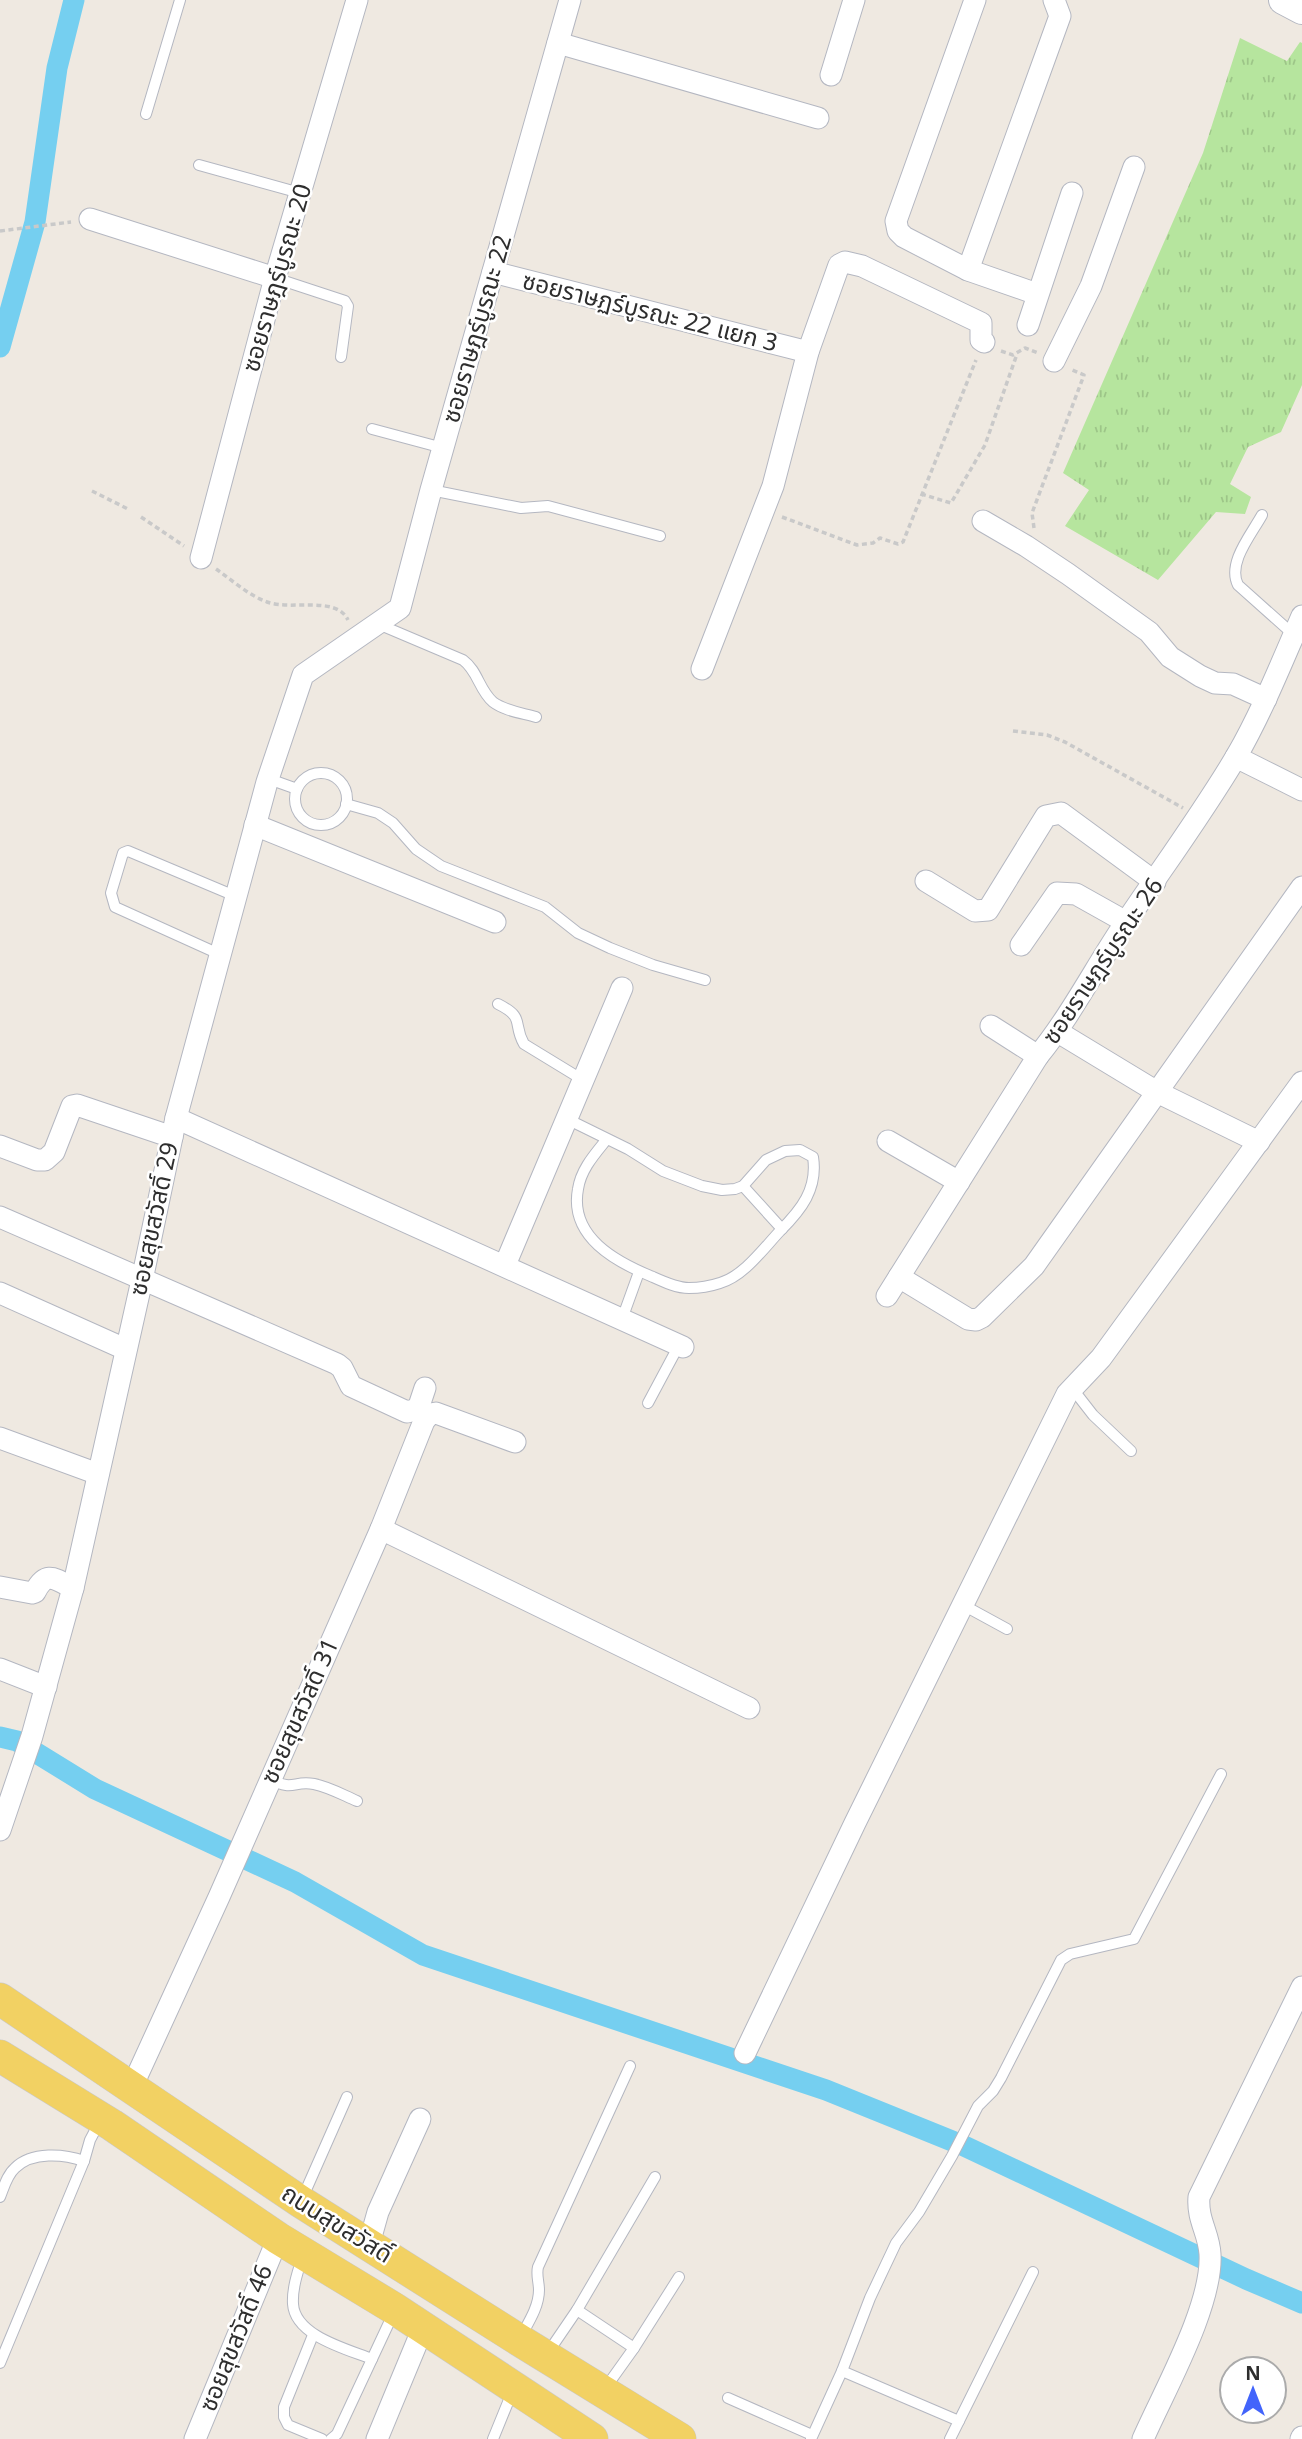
<svg xmlns="http://www.w3.org/2000/svg" width="1302" height="2439" font-family="'Noto Sans','Noto Sans Thai',sans-serif">
<style>
.grass{fill:url(#grass-tufts)}
.lines{fill:none;stroke-linecap:round;stroke-linejoin:round}
.canal{stroke:#75cff0;stroke-width:21}
.service-casing{stroke:#b4b7c1;stroke-width:12}
.minor-casing{stroke:#b4b7c1;stroke-width:23}
.secondary-casing{stroke:#b4b7c1;stroke-width:30}
.primary-casing{stroke:#c9c9c9;stroke-width:33}
.path{stroke:#c9c9c9;stroke-width:3.5;stroke-dasharray:5 3.5;stroke-linecap:butt}
.service{stroke:#fff;stroke-width:10}
.minor{stroke:#fff;stroke-width:21}
.secondary{stroke:#fff;stroke-width:28}
.primary{stroke:#f2d163;stroke-width:32}
.labels{text-anchor:middle;stroke-width:5;stroke-linejoin:round;paint-order:stroke}
.street-label{font-size:24px;fill:#2e2e2e;stroke:#fff}
</style>
<defs>
<pattern id="grass-tufts" width="24" height="20" patternUnits="userSpaceOnUse" patternTransform="scale(1.75)"><rect width="24" height="20" fill="#b6e59e"/><path d="M3 7l-1-3M5 7V3M7 7l1-3M15 17l-1-3M17 17v-4M19 17l1-3" fill="none" stroke="#9dc588"/></pattern>
</defs>
<rect width="100%" height="100%" fill="#efe9e1"/>
<!-- grass -->
<polygon class="grass" points="1240,38 1287,61 1300,42 1302,43 1302,385 1281,432 1248,447 1230,484 1251,497 1245,514 1216,512 1158,580 1065,526 1089,490 1063,473 1203,153"/>
<g class="lines">
<!-- canal -->
<g class="canal">
<polyline points="0,347 35,222 57,68 74,0"/>
<polyline points="0,1737 17,1741 95,1789 295,1882 423,1955 826,2090 962,2145 1246,2279 1302,2303"/>
</g>
<!-- service casing -->
<g class="service-casing">
<g id="service">
<polyline points="146,114 180,0"/>
<polyline points="199,165 300,193"/>
<polyline points="275,278 345,301 348,306 341,357"/>
<polyline points="372,429 443,448"/>
<polyline points="431,490 521,508 548,506 660,536"/>
<path d="M1262 515C1251 535 1227 563 1238 585L1294 635"/>
<path d="M378 624 463 660C478 671 479 690 493 702 505 711 522 713 536 717"/>
<circle cx="321" cy="799" r="26"/>
<polyline points="269,779 297,789"/>
<polyline points="346,804 378,813 393,823 416,849 441,866 545,907 578,933 610,948 653,965 705,980"/>
<polyline points="219,954 115,907 111,893 123,853 128,851 235,896"/>
<path d="M498 1004C526 1018 512 1023 524 1044L583 1080"/>
<path d="M567 1119 628 1149 663 1171 702 1186 722 1190 735 1189 743 1186 766 1160 785 1151 800 1150 813 1157C818 1189 801 1210 780 1231 763 1249 744 1276 720 1283 711 1286 698 1288 689 1288 677 1288 664 1282 653 1277 616 1262 569 1237 578 1189 581 1169 595 1154 607 1139"/>
<polyline points="743,1186 782,1229"/>
<polyline points="622,1319 639,1272"/>
<polyline points="1072,1388 1093,1415 1131,1451"/>
<polyline points="648,1403 679,1345"/>
<polyline points="963,1605 1007,1629"/>
<path d="M270 1779C294 1792 293 1780 314 1784 329 1787 343 1795 357 1801"/>
<path d="M0 2197C4 2187 7 2175 15 2168 32 2151 64 2154 84 2161"/>
<polyline points="302,2199 347,2097"/>
<path d="M303 2255C298 2271 292 2288 293 2304 295 2336 347 2349 372 2359"/>
<polyline points="577,2310 634,2348 604,2390"/>
<polyline points="313,2335 284,2407 284,2417 288,2425 322,2439"/>
<path d="M520 2338C528 2323 539 2307 539 2290 539 2282 536 2275 538 2267L630 2066"/>
<polyline points="634,2348 679,2277"/>
<polyline points="547,2354 577,2310 655,2177"/>
<polyline points="0,2363 84,2161 90,2140 100,2121"/>
<polyline points="842,2371 959,2421"/>
<polyline points="728,2398 812,2435"/>
<polyline points="331,2439 337,2434 394,2312"/>
<polyline points="493,2439 513,2390"/>
<polyline points="811,2439 842,2371 870,2298 896,2243 919,2212 952,2156 978,2106 993,2091 1001,2078 1061,1960 1070,1954 1134,1939 1221,1774"/>
<polyline points="950,2439 1033,2272"/>
</g>
</g>
<!-- minor casing -->
<g class="minor-casing">
<g id="minor">
<polyline points="975,0 896,221 898,231 904,237 968,270 1037,294"/>
<polyline points="558,43 818,118"/>
<polyline points="831,75 854,0"/>
<polyline points="90,219 275,278"/>
<polyline points="968,270 1060,16 1054,0"/>
<polyline points="493,272 808,352"/>
<polyline points="1028,325 1072,193"/>
<polyline points="1054,361 1091,286 1134,167"/>
<polyline points="983,521 1026,546 1068,574 1149,632 1170,657 1200,676 1215,683 1233,684 1266,699"/>
<polyline points="201,558 275,278 357,0"/>
<polyline points="702,669 773,486 808,352 839,265 845,262 862,266 981,323 981,340 984,342"/>
<polyline points="1236,757 1302,790"/>
<polyline points="255,825 495,922"/>
<polyline points="926,881 975,911 988,910 1046,816 1061,813 1155,882"/>
<polyline points="1021,945 1057,893 1076,894 1126,922"/>
<polyline points="991,1026 1038,1056"/>
<polyline points="1058,1032 1157,1092 1259,1142"/>
<polyline points="176,1118 683,1347"/>
<polyline points="888,1141 959,1182"/>
<polyline points="0,1146 37,1160 45,1160 54,1152 72,1106 77,1105 172,1137"/>
<polyline points="0,1217 337,1364 342,1368 351,1386 407,1412 418,1409 425,1388"/>
<polyline points="505,1265 622,988"/>
<polyline points="899,1277 968,1319 976,1320 982,1317 1034,1266 1302,887"/>
<polyline points="0,1293 125,1349"/>
<path d="M887 1296 1038 1056C1072 1014 1096 966 1126 922 1163 867 1202 814 1236 757 1262 712 1281 664 1302 616"/>
<polyline points="0,1438 98,1474"/>
<polyline points="381,1529 749,1708"/>
<path d="M0 1587 32 1593 35 1592C46 1570 55 1579 73 1588"/>
<polyline points="0,1669 46,1687"/>
<polyline points="0,1830 32,1736 73,1588 142,1280 176,1118 267,782 303,675 400,608 431,490 570,0"/>
<polyline points="745,2053 855,1823 1067,1394 1101,1358 1302,1082"/>
<polyline points="131,2089 219,1897 381,1529 424,1421 430,1414 436,1413 515,1442"/>
<polyline points="369,2244 378,2212 420,2119"/>
<polyline points="195,2439 278,2238"/>
<polyline points="377,2439 423,2328"/>
<path d="M1143 2439C1164 2391 1213 2305 1210 2254 1209 2233 1197 2220 1199 2197L1302 1987"/>
<polyline points="1301,2439 1302,2437"/>
</g>
</g>
<!-- secondary casing -->
<g class="secondary-casing">
<polyline id="secondary" points="1283,0 1302,10"/>
</g>
<!-- primary casing -->
<g class="primary-casing">
<g id="primary">
<polyline points="0,1999 301,2202 519,2340 680,2439"/>
<polyline points="0,2056 112,2125 278,2238 395,2309 592,2439"/>
</g>
</g>
<!-- path -->
<g class="path">
<polyline points="0,231 71,222"/>
<polyline points="1001,351 1013,355 1025,348 1038,353"/>
<polyline points="92,491 128,509"/>
<polyline points="921,494 951,503 985,445 1017,354"/>
<polyline points="141,517 184,546"/>
<polyline points="782,517 857,545 873,543 880,538 898,544 903,542 976,360"/>
<polyline points="1034,528 1032,513 1084,375 1070,369"/>
<path d="M216 569C232 580 248 595 267 602 291 611 336 595 348 620"/>
<polyline points="1013,731 1047,735 1065,742 1183,808"/>
</g>
<!-- service -->
<use href="#service" class="service"/>
<!-- minor -->
<use href="#minor" class="minor"/>
<!-- secondary -->
<use href="#secondary" class="secondary"/>
<!-- primary -->
<use href="#primary" class="primary"/>
</g>
<g class="labels">
<!-- street labels -->
<g class="street-label">
<text transform="translate(277 278) rotate(-74)" y="8">ซอยราษฎร์บูรณะ 20</text>
<text transform="translate(650 312) rotate(14)" y="8">ซอยราษฏร์บูรณะ 22 แยก 3</text>
<text transform="translate(477 329) rotate(-74)" y="8">ซอยราษฎร์บูรณะ 22</text>
<text transform="translate(1103 961) rotate(-56)" y="8">ซอยราษฎร์บูรณะ 26</text>
<text transform="translate(154 1219) rotate(-78)" y="8">ซอยสุขสวัสดิ์ 29</text>
<text transform="translate(300 1711) rotate(-66)" y="8">ซอยสุขสวัสดิ์ 31</text>
<text transform="translate(337 2224) rotate(32)" y="8">ถนนสุขสวัสดิ์</text>
<text transform="translate(236 2338) rotate(-68)" y="8">ซอยสุขสวัสดิ์ 46</text>
</g>
</g>
<!-- north arrow -->
<g transform="translate(1253 2390)"><circle r="33" fill="#ffffff" stroke="#ababab" stroke-width="2"/>
<path d="M0-5L12 26L0 18L-12 26Z" fill="#4264fb"/>
<text y="-10" font-size="19" font-weight="bold" text-anchor="middle" fill="#2e2e2e">N</text>
</g>
</svg>
